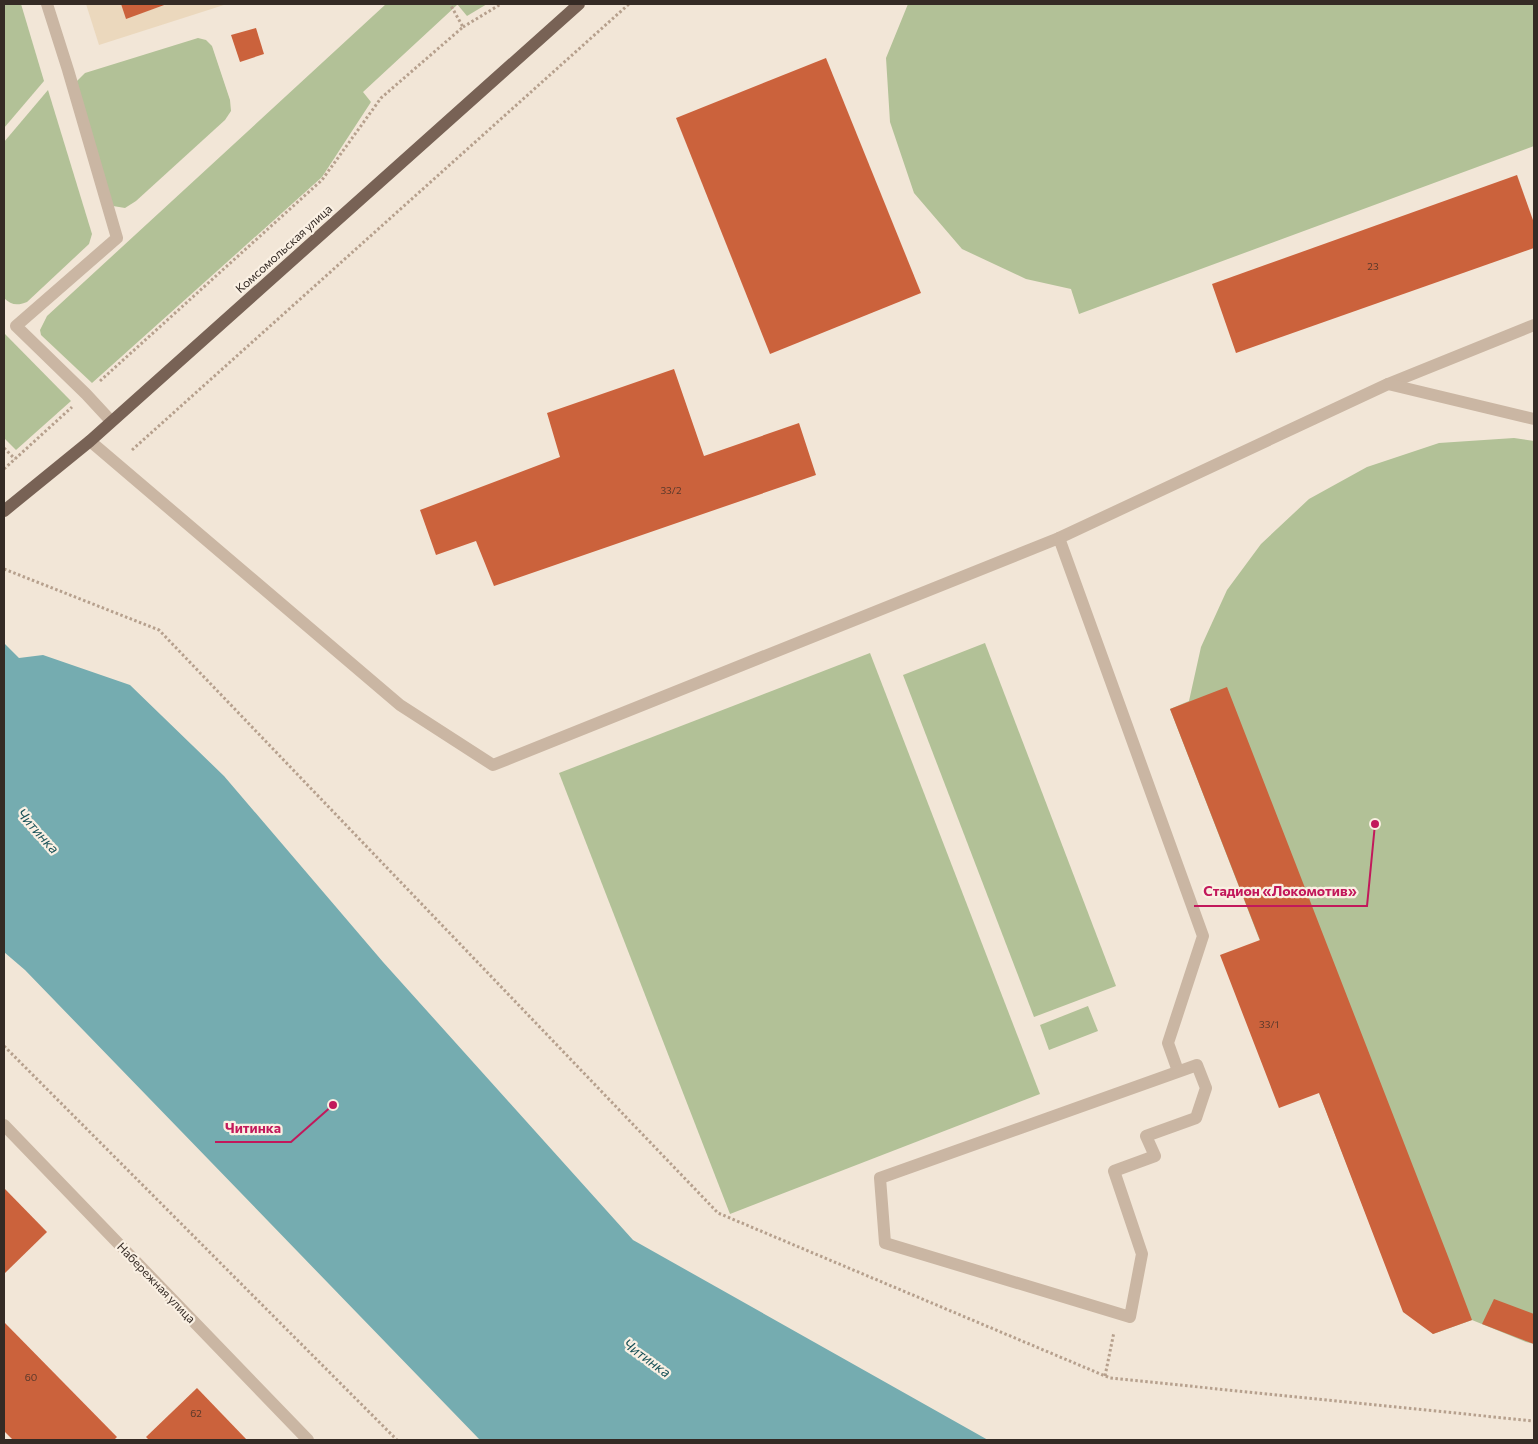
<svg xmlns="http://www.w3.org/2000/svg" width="1538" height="1444" font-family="Commissioner,sans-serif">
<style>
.green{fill:#b2c197}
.plaza{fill:#ebd8bd}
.water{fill:#75acb0}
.building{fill:#cb623c}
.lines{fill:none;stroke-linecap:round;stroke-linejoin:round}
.path{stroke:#b6a08d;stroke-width:3;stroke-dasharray:2.5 2.5;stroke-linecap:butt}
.minor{stroke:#cab6a3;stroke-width:12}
.major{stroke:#786255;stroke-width:12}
.labels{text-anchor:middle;stroke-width:4.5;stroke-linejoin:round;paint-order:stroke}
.number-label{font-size:10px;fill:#5a392b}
.street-label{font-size:12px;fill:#352b25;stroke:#faf0e3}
.water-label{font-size:14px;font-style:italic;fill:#195258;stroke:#faf0e3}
.leader{fill:none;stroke:#c2185b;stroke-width:2}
.callout-dot{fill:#c2185b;stroke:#faf0e3;stroke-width:2}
.callout-label{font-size:14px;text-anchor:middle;font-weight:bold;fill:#c2185b;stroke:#faf0e3;stroke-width:4.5;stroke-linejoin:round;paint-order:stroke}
</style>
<rect width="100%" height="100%" fill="#f2e6d7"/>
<!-- green -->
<g class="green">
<polygon points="4,4 21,4 44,81 4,128"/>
<polygon points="386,4 456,4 457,5 363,92 371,102 322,177 92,383 41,335 40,330 47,316"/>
<polygon points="457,4 487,4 467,16"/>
<polygon points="908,4 1534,4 1534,146 1079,314 1071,289 1026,279 962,249 914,193 890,122 886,58"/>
<polygon points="198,38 206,40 212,46 230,100 231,111 225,120 136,201 125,208 113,206 75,83 85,73"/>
<path d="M48 90 92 234 89 244 27 302C17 306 11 305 4 298V142Z"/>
<polygon points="4,333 71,401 16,450 4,438"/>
<polygon points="1514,438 1534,441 1534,1344 1526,1342 1472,1320 1433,1334 1392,1281 1170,709 1189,701 1201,647 1227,590 1261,544 1309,499 1367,467 1439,443"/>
<polygon points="985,643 1116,986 1034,1017 903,675"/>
<polygon points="870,653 1040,1094 730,1214 559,773"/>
<polygon points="1088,1006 1098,1031 1049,1050 1040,1025"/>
</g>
<!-- plaza -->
<polygon class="plaza" points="86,4 121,4 126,18 168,4 227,4 99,45"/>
<!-- water -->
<polygon class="water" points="4,643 19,658 43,655 130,685 224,776 383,962 633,1240 988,1440 480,1440 25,970 4,952"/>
<!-- building -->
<g class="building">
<polygon points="121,4 167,4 126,19"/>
<polygon points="256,28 264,54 240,62 231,35"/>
<polygon points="826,58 921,293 770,354 676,118"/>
<polygon points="1517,175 1534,223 1534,248 1236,353 1212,284"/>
<polygon points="674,369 704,456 799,423 816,475 494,586 476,541 436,555 420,510 560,457 547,413"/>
<polygon points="1227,687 1449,1259 1472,1320 1433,1334 1403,1312 1319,1093 1279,1108 1220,955 1260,940 1170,709"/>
<polygon points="4,1188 47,1232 4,1274"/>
<polygon points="1494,1299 1534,1314 1534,1344 1482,1324"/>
<polygon points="4,1322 117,1437 114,1440 13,1440 4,1431"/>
<polygon points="197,1388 247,1440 149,1440 146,1437"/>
</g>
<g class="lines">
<!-- path -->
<g class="path">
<polyline points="463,27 501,4"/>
<polyline points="100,381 322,180 381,98 463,27 450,4"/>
<polyline points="4,448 15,459"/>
<polyline points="132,450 629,4"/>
<polyline points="4,469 72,407"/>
<polyline points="4,569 159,630 718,1213 1110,1378 1534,1421"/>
<polyline points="4,1046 397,1440"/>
<polyline points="1105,1376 1114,1332"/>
</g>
<!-- minor -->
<g class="minor">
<polyline points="47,4 68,70 117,238 16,326 86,394 111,421"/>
<polyline points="1388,384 1534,325"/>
<polyline points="90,441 400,705 493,765 1059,538 1203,936 1168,1043 1178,1071"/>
<polyline points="1059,538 1388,384 1534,419"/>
<polygon points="1197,1065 1206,1088 1196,1118 1146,1136 1155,1156 1114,1171 1142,1254 1130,1317 885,1243 880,1178"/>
<polyline points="4,1125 308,1440"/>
</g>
<!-- major -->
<polyline class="major" points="4,511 90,441 579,4"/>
</g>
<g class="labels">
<!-- number labels -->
<g class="number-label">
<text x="1373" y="270">23</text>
<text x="671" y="494">33/2</text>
<text x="1269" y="1028">33/1</text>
<text x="31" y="1381">60</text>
<text x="196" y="1417">62</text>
</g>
<!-- street labels -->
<g class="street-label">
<text transform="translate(284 249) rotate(-42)" y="4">Комсомольская улица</text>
<text transform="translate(156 1283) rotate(46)" y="4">Набережная улица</text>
</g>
<!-- water labels -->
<g class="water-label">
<text transform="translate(38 831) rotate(48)" y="5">Читинка</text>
<text transform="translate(647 1358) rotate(36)" y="5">Читинка</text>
</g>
</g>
<!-- callouts -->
<path class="leader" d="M1375 824L1367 906H1194M333 1105L291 1142H215"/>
<g class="callout-dot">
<circle cx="1375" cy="824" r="5"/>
<circle cx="333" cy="1105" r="5"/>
</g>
<g class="callout-label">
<text x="1280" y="896">Стадион «Локомотив»</text>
<text x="253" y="1133">Читинка</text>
</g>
<!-- border -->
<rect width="1538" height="1444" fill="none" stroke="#352b25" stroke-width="10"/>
</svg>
